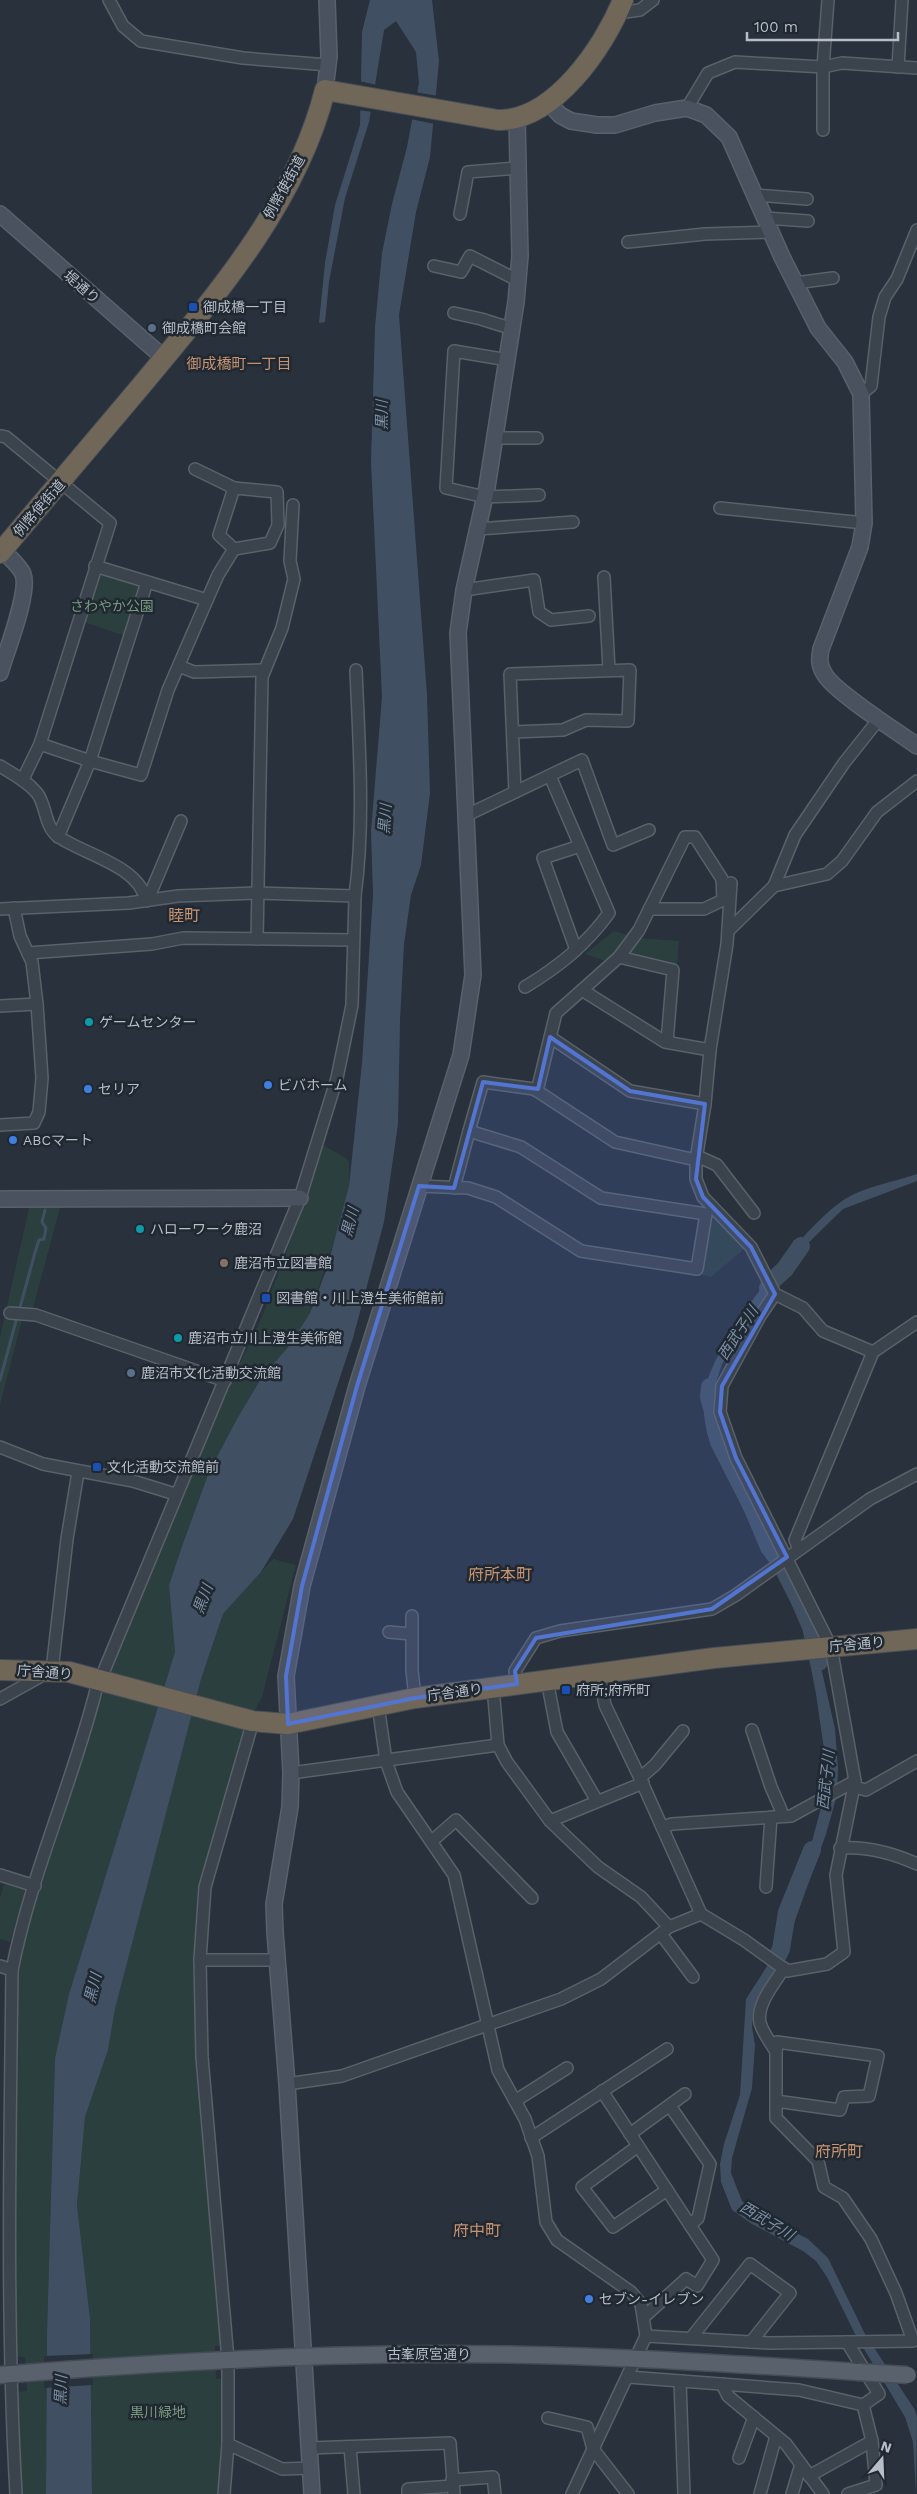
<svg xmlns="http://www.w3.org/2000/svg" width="917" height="2494" font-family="'Work Sans','Noto Sans JP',sans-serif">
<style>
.green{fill:#2c3f3f}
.water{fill:#405062}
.pier{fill:#28313c}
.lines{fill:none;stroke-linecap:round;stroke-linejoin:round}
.stream{stroke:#405062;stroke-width:3}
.river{stroke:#405062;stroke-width:18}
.street-casing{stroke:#59616a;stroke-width:14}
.secondary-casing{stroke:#59616a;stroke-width:18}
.primary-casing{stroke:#444c55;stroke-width:19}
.highway-casing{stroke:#464e57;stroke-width:22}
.street{stroke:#3b434c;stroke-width:11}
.secondary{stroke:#4a525f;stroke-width:15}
.primary{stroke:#59626c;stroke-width:16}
.highway{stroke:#716759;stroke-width:20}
.primary-bridge-casing{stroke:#444c55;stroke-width:19;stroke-linecap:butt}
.primary-bridge{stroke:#59626c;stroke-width:16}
.marked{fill:#5375d2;fill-opacity:0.2;stroke:#5375d2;stroke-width:4;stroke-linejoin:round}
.transit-dot{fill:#1a4fb4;stroke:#202831;stroke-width:2}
.service-dot{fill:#5c6f8a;stroke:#202831;stroke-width:2}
.culture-dot{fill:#0f9aa8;stroke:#202831;stroke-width:2}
.shop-dot{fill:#3f7fe0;stroke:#202831;stroke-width:2}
.education-dot{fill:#8d6e63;stroke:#202831;stroke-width:2}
.labels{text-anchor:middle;stroke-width:5;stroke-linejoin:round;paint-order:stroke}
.street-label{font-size:14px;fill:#b7bec7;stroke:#202831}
.poi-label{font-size:14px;fill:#b7bec7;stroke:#202831;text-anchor:start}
.park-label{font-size:14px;fill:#789a7f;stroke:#202831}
.neighbourhood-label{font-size:15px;fill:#c89371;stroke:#202831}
.water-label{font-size:15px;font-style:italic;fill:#7c90a7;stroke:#202831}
.quarter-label{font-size:16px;fill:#c89371;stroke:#202831}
</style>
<rect width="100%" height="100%" fill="#28313c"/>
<!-- green -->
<g class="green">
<polygon points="104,573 136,583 140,590 125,636 84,622 97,577"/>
<polygon points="614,931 630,936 606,961 585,954"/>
<polygon points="639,938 679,941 677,965 635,959 629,951"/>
<polygon points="321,1144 346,1158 349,1162 349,1186 341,1221 310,1313 289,1346 262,1377 209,1472 181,1549 169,1585 175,1652 69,1994 55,2058 47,2333 46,2494 22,2494 16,2392 27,2391 25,2357 15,2356 14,2309 17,1975 24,1934 107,1670 216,1414 262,1317 307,1196"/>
<polygon points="30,1204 61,1204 33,1308 24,1312 0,1405 0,1337"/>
<polygon points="712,1214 744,1249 711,1277 702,1275"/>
<polygon points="273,1559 296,1565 262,1697 255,1710 249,1731 235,1764 212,1846 198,1954 222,2345 215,2346 216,2379 224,2378 225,2413 221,2494 92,2494 90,2318 77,2205 85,2117 108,2050 115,2009 201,1679 223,1614"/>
<polygon points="4,1884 25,1890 10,1942 0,1939 0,1898"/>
</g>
<!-- water -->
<g class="water">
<polygon points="370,0 432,0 439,61 430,157 416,212 399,315 427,695 430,793 421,865 411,895 404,944 400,1020 398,1124 384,1222 353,1338 293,1519 261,1572 223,1614 201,1679 115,2009 108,2050 85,2117 77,2205 90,2318 92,2494 46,2494 47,2333 55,2058 69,1994 175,1652 169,1585 181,1549 209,1472 237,1419 262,1377 289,1346 310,1313 327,1268 349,1186 362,1063 373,895 371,831 382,697 371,462 375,327 382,253 392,204 407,147 419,83 416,52 396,21 384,30 369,122 345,198 329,282 325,322 319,323 325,263 335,205 360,125 362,32"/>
<path d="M917 1174V1181L843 1209 797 1254 777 1279 722 1364 713 1392 712 1422 714 1434 799 1603 820 1663 835 1729 838 1768 837 1795 826 1834 782 1957 757 2000 753 2013 752 2027 755 2045 752 2088 732 2158 731 2173 742 2201 758 2214 808 2239 828 2258 865 2334 915 2410 917 2417 916 2494 913 2442 905 2417 855 2334 827 2277 816 2261 803 2251 752 2224 732 2210 721 2182 720 2164 724 2144 740 2095 746 1999 778 1949 785 1931 787 1912 800 1886 822 1804 827 1770 816 1694 803 1627 711 1446C704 1425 701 1405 707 1383 719 1336 804 1225 845 1199 866 1186 894 1182 917 1174Z"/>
</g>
<!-- pier -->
<g class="pier">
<polygon points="359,81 377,85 373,112 358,110"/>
<polygon points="415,92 438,96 435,124 410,119"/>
<polygon points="93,2354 93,2385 44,2388 44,2356"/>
</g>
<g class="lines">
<!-- stream -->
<g class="stream">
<polyline points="19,1311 36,1249 39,1240 44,1239 46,1228 42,1222 45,1210"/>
<polyline points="0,1380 17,1317"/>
</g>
<!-- river -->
<g class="river">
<polyline points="768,1288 774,1279 785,1269 801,1246"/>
<polyline points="710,1387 709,1397 715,1419 769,1547 787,1571 811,1627 819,1662"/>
<polyline points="777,1957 781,1949 787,1912 812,1850"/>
</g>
<!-- street casing -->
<g class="street-casing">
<g id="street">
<polyline points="109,0 123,26 141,41 243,58 328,65"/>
<polyline points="618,13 640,10 653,0"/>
<polyline points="898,67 902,0"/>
<polyline points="687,108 708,73 735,62 823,67 842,63 917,68"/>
<polyline points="823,130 823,67 828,0"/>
<polyline points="755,195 807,199"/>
<polyline points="460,214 468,172 518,168"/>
<polyline points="765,218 808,221"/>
<polyline points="628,242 705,234 771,232"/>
<polyline points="434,266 461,272 470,256 519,281"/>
<polyline points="795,283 833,278"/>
<polyline points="454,313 481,319 513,329"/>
<polyline points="508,360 454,351 446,488 485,497 539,495"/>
<polyline points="861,394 871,386 879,317 885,297 897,279 917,230"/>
<polyline points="0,436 6,437 110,523 40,744 23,779"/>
<polyline points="496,438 537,438"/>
<polyline points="195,469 234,488 277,492 278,525 270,543 234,549 218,575 207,600"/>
<polyline points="234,488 219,535 234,549"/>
<polyline points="720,508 864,523"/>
<polyline points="478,529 573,522"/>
<polyline points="604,577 609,670"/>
<polyline points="464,590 534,580 539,612 551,620 589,616"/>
<polyline points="179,666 194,672 264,670"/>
<polyline points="513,732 563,730 586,720 628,721 630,670 510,674 515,792"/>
<polyline points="40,744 90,761 141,775 168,690 207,600 95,566"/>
<path d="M0 766C13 774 27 781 37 793 47 806 44 827 59 837 85 855 140 866 146 901"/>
<polyline points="465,816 582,760 613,845 649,830"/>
<polyline points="58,837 90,761 147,582"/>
<polyline points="774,886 827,874 842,861 877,812 917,781"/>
<polyline points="145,894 151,892 181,821"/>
<path d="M355 896C365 821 359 745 356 670"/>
<path d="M0 909 129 903 178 896 257 893 355 896 352 1005 337 1078 300 1198 96 1690C72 1785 31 1874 12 1970 10 2144 6 2320 16 2494"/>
<polyline points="728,931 774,886 795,835 844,763 879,719"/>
<polyline points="257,939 262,677 282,628 294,579 290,561 293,505"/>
<polyline points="576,950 543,858 580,846"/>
<polyline points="28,953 152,944 183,938 353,940"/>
<polyline points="619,957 639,930 685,837 695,837 722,879 723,900 704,909 649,909"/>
<path d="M525 987C558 967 586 945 609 913L550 776"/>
<polyline points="582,990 619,957 673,970 667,1042"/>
<polyline points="0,1006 37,1004"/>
<polyline points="710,1050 727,944 731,883"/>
<polyline points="537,1091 556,1013 582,990 665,1042 710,1050 705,1104 630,1091 550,1037"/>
<polyline points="0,1125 34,1123 39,1112 42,1078 37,1004 32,962 20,936 14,908"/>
<polyline points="469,1131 483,1082 534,1089 615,1142 696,1160 696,1179 703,1197 751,1247 775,1294 803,1308 823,1331 873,1352"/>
<polyline points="697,1156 717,1165 754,1213"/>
<polyline points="696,1160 705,1104"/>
<polyline points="419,1186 468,1188 496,1197 581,1251 697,1269 706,1214 601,1198 521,1147 469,1131 454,1188"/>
<polyline points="10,1313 36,1315 225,1381"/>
<polyline points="0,1447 43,1464 133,1481 175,1494"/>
<polyline points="799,1549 795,1540 873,1352 917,1322"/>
<polyline points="412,1616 412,1670 415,1698"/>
<polyline points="389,1632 411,1634"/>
<polyline points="599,1673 605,1705 640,1778 701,1914 744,1940 787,1971 827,1964 844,1952 836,1875 855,1781 831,1647 736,1458 720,1412 722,1386 760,1316 775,1294"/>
<polyline points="547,1680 557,1732 597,1801"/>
<polyline points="517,1684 515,1671 536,1638 560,1631 712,1609 736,1595 870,1499 917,1474"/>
<polyline points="493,1687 498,1745 507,1762 550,1821 598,1867 641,1897 669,1927"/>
<polyline points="0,1699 52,1670 67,1539 78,1472"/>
<polyline points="378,1705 386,1761 397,1792 454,1875 498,2070 525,2119 538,2156 546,2222 557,2240 631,2292 641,2304 646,2336 572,2494"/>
<polyline points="752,1730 771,1787 781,1810 780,1816"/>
<polyline points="291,1773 498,1745"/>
<polyline points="640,1778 655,1765 683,1731"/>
<polyline points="854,1787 866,1790 917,1761"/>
<polyline points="550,1821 643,1783"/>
<polyline points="662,1827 672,1824 791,1816 855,1781"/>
<polyline points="432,1841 456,1820 532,1898"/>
<path d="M840 1848C866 1846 893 1853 917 1864"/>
<polyline points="0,1875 35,1886"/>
<polyline points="766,1887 771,1817"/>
<polyline points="661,1934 693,1977"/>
<polyline points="200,1960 277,1960"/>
<polyline points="0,1966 12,1970"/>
<path d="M776 2052C771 2043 763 2033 760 2023 756 2004 775 1983 784 1968"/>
<polyline points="287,2084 342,2076 561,1999 601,1979 669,1927 701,1914"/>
<polyline points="602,2091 713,2260 697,2286 686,2279 645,2316"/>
<polyline points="515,2101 567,2068"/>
<polyline points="776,2101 840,2110 844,2097 869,2096 878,2056 777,2042 776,2052 776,2118 818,2161 824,2187 843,2198 871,2239 896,2293 913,2341 847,2342"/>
<polyline points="670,2106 710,2164 698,2218 690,2225"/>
<polyline points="630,2134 685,2094"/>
<polyline points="531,2138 667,2049"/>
<polyline points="638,2146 582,2187 613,2227 667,2190"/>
<polyline points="691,2338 750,2264 790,2293 751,2342"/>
<polyline points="628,2377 799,2390 863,2405 879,2394 847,2342 769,2343 646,2336"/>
<polyline points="680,2381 684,2494"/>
<polyline points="722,2384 728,2396 786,2444 823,2494"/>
<polyline points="548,2418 587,2427 593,2449 628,2494"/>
<polyline points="228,2444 282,2469 311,2468"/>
<polyline points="350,2447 354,2494"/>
<polyline points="309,2448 450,2443 454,2494"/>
<polyline points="739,2458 754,2417"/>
<polyline points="809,2476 872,2441"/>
<polyline points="452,2480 493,2477 495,2494"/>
<polyline points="224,2494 228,2444 228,2360 202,2057 200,1960 205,1887 253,1721"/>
<polyline points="408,2494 408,2489 453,2486"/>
<polyline points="760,2494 776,2436"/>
<polyline points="792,2494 801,2464"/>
<polyline points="848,2494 876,2485 872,2441 863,2405"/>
</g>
</g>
<!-- secondary casing -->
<g class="secondary-casing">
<g id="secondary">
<polyline points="325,90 329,56 327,0"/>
<path d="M549 103 560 115 571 121 597 125H615L655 113 687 108 706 115 729 137 782 257 818 328 845 362 861 394 864 523 860 547 821 649C819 659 819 666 825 675 835 692 898 732 917 746"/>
<polyline points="0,214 164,358"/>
<path d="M0 673C6 652 30 592 23 574 19 565 9 557 2 550"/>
<polyline points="0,1199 300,1198"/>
<polyline points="312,2494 287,2084 275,1932 274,1904 290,1807 291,1773 286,1676 302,1586 357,1386 461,1055 473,975 458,633 464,590 487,487 516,302 520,256 517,119"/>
</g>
</g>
<!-- primary casing -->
<g class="primary-casing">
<path id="primary" d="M0 2375C149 2363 299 2354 448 2354 585 2354 721 2363 858 2372"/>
</g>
<!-- highway casing -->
<g class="highway-casing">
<g id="highway">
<path d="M0 553C47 497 94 442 141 386 214 298 297 203 325 90L498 120C554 121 604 47 623 0"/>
<polyline points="0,1670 69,1672 252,1721 288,1724 415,1698 714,1658 917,1639"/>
</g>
</g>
<!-- street -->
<use href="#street" class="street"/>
<!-- secondary -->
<use href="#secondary" class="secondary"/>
<!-- primary -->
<use href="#primary" class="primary"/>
<!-- highway -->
<use href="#highway" class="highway"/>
<!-- primary-bridge casing -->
<g class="primary-bridge-casing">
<polyline id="primary-bridge" points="858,2372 908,2375"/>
</g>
<!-- primary-bridge -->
<use href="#primary-bridge" class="primary-bridge"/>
</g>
<!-- marked area -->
<path class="marked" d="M550 1037 630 1091 705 1104 696 1179 703 1197 751 1247 775 1294 722 1386 720 1412 736 1458 787 1557 712 1609 536 1638 515 1671 517 1684 415 1698 288 1724 286 1676 302 1586 357 1386 419 1186 454 1188 483 1082 538 1089Z"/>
<!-- markers -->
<g class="transit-dot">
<rect x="188" y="302" width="10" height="10" rx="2.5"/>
<rect x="261" y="1293" width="10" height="10" rx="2.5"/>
<rect x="92" y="1462" width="10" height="10" rx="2.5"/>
<rect x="561" y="1685" width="10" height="10" rx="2.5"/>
</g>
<g class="service-dot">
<circle cx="152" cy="328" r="5"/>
<circle cx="131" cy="1373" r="5"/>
</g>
<g class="culture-dot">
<circle cx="89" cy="1022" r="5"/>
<circle cx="140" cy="1229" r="5"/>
<circle cx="178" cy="1338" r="5"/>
</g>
<g class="shop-dot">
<circle cx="268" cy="1085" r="5"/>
<circle cx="88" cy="1089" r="5"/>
<circle cx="13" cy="1140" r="5"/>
<circle cx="589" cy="2299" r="5"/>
</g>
<circle class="education-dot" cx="224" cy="1263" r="5"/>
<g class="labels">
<!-- street labels -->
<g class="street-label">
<text transform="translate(284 187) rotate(-61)" y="5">例幣使街道</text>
<text transform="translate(82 287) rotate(41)" y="5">堤通り</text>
<text transform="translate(39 508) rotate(-49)" y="5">例幣使街道</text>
<text transform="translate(857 1644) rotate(-5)" y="5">庁舎通り</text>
<text transform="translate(45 1672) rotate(4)" y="5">庁舎通り</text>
<text transform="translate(455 1692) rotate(-8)" y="5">庁舎通り</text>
<text x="429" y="2359">古峯原宮通り</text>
</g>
<!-- poi labels -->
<g class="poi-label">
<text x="203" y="312">御成橋一丁目</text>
<text x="162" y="333">御成橋町会館</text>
<text x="99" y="1027">ゲームセンター</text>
<text x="278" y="1090">ビバホーム</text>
<text x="98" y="1094">セリア</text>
<text x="23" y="1145">ABCマート</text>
<text x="150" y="1234">ハローワーク鹿沼</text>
<text x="234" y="1268">鹿沼市立図書館</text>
<text x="276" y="1303">図書館・川上澄生美術館前</text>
<text x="188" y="1343">鹿沼市立川上澄生美術館</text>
<text x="141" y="1378">鹿沼市文化活動交流館</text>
<text x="107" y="1472">文化活動交流館前</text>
<text x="576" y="1695">府所;府所町</text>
<text x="599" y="2304">セブン-イレブン</text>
</g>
<!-- park labels -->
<g class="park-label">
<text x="112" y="611">さわやか公園</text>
<text x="158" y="2417">黒川緑地</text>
</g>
<!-- neighbourhood labels -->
<g class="neighbourhood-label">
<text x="239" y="369">御成橋町一丁目</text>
</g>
<!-- water labels -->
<g class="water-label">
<text transform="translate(382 415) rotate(-90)" y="5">黒川</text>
<text transform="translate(385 819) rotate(-86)" y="5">黒川</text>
<text transform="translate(350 1222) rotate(-75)" y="5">黒川</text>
<text transform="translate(738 1333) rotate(-57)" y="5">西武子川</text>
<text transform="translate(203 1599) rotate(-70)" y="5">黒川</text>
<text transform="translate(826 1780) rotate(-84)" y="5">西武子川</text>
<text transform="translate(93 1988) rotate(-76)" y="5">黒川</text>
<text transform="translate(767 2221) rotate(31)" y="5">西武子川</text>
<text transform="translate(61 2390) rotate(-88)" y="5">黒川</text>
</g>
<!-- quarter labels -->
<g class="quarter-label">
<text x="184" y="921">睦町</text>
<text x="500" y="1580">府所本町</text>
<text x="839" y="2157">府所町</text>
<text x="477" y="2236">府中町</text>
</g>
</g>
<!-- north arrow -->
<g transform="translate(882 2459) rotate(19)" stroke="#202831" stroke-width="4" paint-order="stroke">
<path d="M0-4L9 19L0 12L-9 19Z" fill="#b7bec7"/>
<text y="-8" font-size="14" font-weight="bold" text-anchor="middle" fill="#b7bec7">N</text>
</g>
<!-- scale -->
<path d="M747 32v8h151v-8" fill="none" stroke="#b7bec7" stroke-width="2.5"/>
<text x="754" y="32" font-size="15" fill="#b7bec7" stroke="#202831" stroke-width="4" paint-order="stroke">100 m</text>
</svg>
